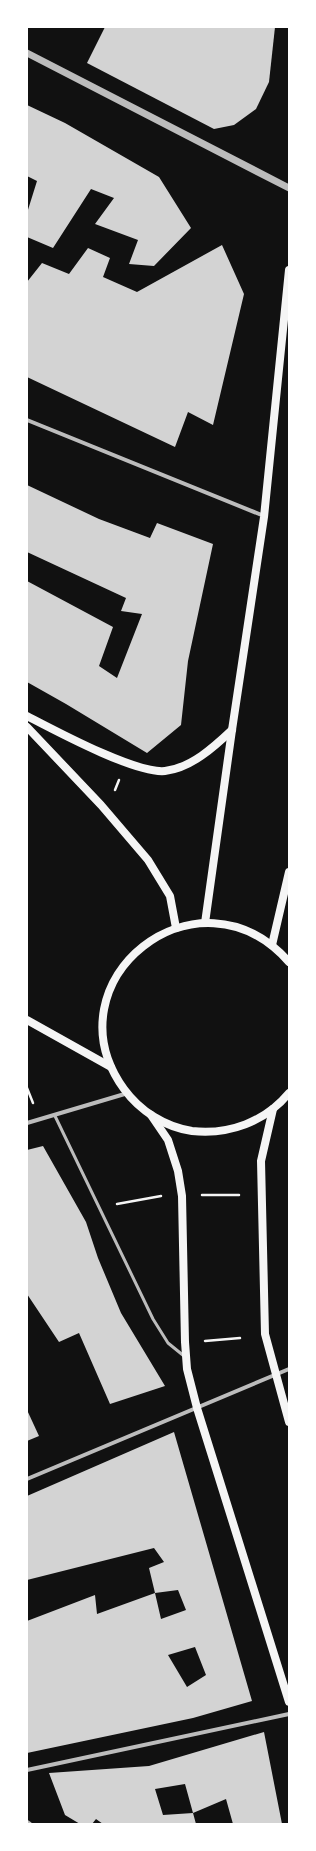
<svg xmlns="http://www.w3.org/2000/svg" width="316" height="1851" font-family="'Open Sans',sans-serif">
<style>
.building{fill:#d3d3d3;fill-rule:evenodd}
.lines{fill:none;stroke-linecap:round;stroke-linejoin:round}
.path{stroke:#f5f5f5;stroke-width:2.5}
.service{stroke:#bcbcbc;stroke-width:3}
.minor{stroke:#bcbcbc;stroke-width:4}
.tertiary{stroke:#bcbcbc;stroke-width:7}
.secondary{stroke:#f5f5f5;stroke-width:8}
</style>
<rect width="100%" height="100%" fill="#111"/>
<!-- building -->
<g class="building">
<polygon points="105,27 275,27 269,82 256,109 234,125 214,129 87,63"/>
<polygon points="27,105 65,123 159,177 191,228 154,266 129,264 138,240 95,224 114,198 91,189 53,248 27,237 27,213 37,181 27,176"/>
<polygon points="222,245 244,294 213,425 188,412 175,447 27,377 27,282 42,263 69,274 88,248 110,258 103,277 137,292"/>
<polygon points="27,485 99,519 150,538 157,523 213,544 188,661 181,725 147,753 66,704 27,682 27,581 113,627 99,666 117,678 142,614 121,611 126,598 27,552"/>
<polygon points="43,1146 86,1222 98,1258 121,1313 165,1386 110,1404 79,1333 59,1342 27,1294 27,1150"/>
<polygon points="27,1410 39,1436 27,1441"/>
<path d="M174 1432 252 1701 193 1718 27 1753V1621L95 1595 97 1614 155 1593 149 1568 164 1562 154 1548 27 1580V1496ZM178 1590 186 1610 161 1619 155 1593ZM195 1647 206 1675 187 1687 168 1655Z"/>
<polygon points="264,1732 282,1824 233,1824 226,1799 193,1813 185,1784 155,1789 163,1815 193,1813 196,1824 103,1824 96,1819 92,1824 80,1824 65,1815 49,1773 149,1766"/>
</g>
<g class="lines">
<!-- path -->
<g class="path">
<polyline points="115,790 119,780"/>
<polyline points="27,1088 33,1103"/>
<polyline points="202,1195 239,1195"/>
<polyline points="117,1204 161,1196"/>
<polyline points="205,1341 240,1338"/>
</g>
<!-- service -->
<polyline class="service" points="55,1116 153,1319 168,1343 184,1356"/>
<!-- minor -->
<g class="minor">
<polyline points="27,420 264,516"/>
<polyline points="27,1123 128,1093"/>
<polyline points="27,1479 289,1369"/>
<polyline points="27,1770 289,1714"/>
<polyline points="27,1822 30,1824"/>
</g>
<!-- tertiary -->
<polyline class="tertiary" points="27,53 289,188"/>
<!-- secondary -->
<g class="secondary">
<path d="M27 716C56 731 136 774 165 771 191 768 214 747 232 730"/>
<polyline points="27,727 101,805 148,860 170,896 176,928"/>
<polyline points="205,923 232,730 264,517 289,270"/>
<polyline points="272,945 289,872"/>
<path d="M289 962C198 859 46 981 124 1089 140 1111 165 1127 192 1131 229 1135 265 1122 289 1093"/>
<polyline points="27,1020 111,1067"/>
<polyline points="273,1109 261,1161 265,1334 289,1422"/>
<polyline points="151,1115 168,1140 178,1171 182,1196 185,1342 187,1369 197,1408 289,1702"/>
</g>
</g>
<!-- border -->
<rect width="316" height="1851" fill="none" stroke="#ffffff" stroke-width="56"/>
</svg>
